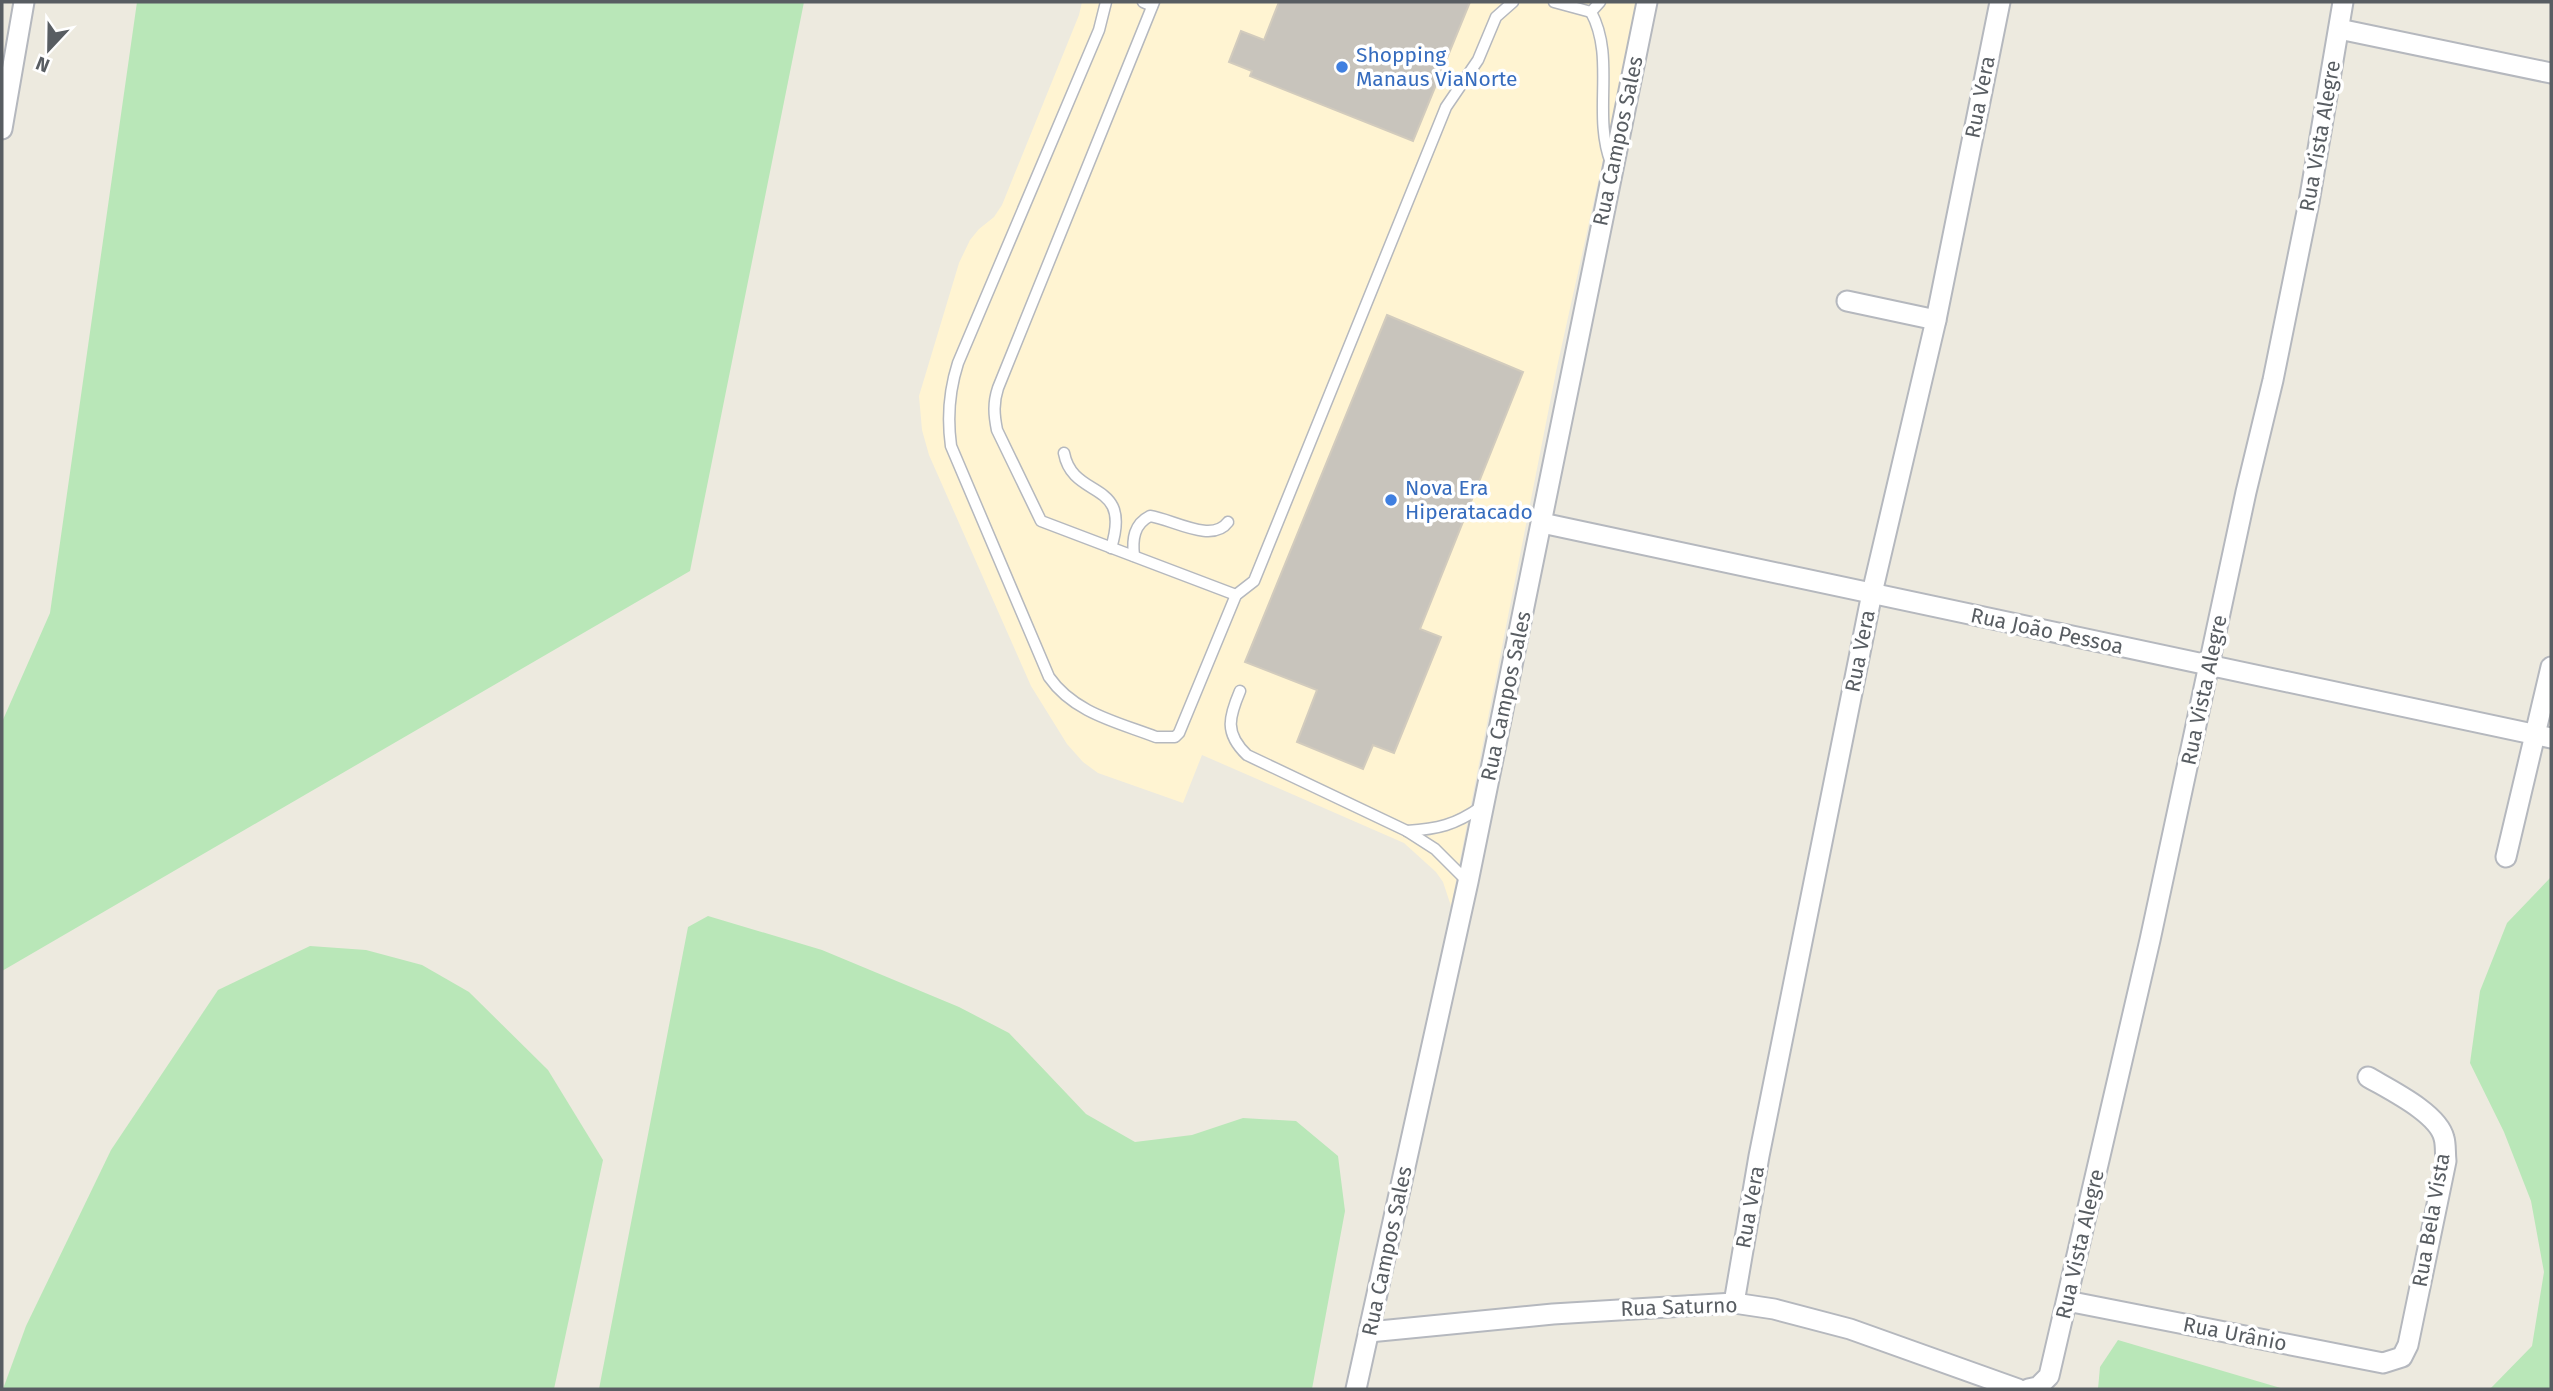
<svg xmlns="http://www.w3.org/2000/svg" width="2553" height="1391" font-family="'Fira Sans',sans-serif">
<style>
.commercial{fill:#fff4d2}
.green{fill:#b9e7b8}
.building{fill:#c8c4bc;stroke:#d2cbbd;stroke-width:2}
.lines{fill:none;stroke-linecap:round;stroke-linejoin:round}
.service-casing{stroke:#b5b8be;stroke-width:13}
.minor-casing{stroke:#b5b8be;stroke-width:23}
.service{stroke:#fff;stroke-width:10}
.minor{stroke:#fff;stroke-width:19}
.shop-dot{fill:#3f7fe0;stroke:#fff;stroke-width:2.5}
.labels{text-anchor:middle;stroke-width:7;stroke-linejoin:round;paint-order:stroke}
.shop-label{font-size:21px;fill:#366cbe;stroke:#fff;text-anchor:start}
.street-label{font-size:21px;fill:#585d62;stroke:#fff}
</style>
<rect width="100%" height="100%" fill="#edeadf"/>
<!-- commercial -->
<polygon class="commercial" points="1082,2 1638,2 1557,367 1451,906 1443,882 1436,872 1404,843 1202,755 1183,803 1098,773 1083,762 1067,744 1031,686 929,455 922,430 919,396 959,263 970,240 979,229 994,217 1002,205 1079,15"/>
<!-- green -->
<g class="green">
<polygon points="137,2 804,2 690,571 2,971 2,722 50,613"/>
<polygon points="2551,877 2551,1389 2490,1389 2532,1346 2544,1272 2531,1201 2504,1132 2470,1063 2480,991 2507,923"/>
<polygon points="708,916 822,950 959,1007 1009,1033 1086,1114 1135,1142 1192,1135 1243,1118 1296,1121 1338,1156 1345,1211 1312,1389 599,1389 688,927"/>
<polygon points="310,946 366,950 422,965 469,992 548,1070 603,1160 554,1389 3,1389 26,1326 111,1150 218,990"/>
<polygon points="2118,1340 2284,1389 2098,1389 2100,1367"/>
</g>
<!-- building -->
<g class="building">
<polygon points="1279,2 1470,2 1413,141 1250,76 1252,71 1229,62 1241,31 1264,40"/>
<polygon points="1387,315 1523,372 1420,629 1441,637 1394,753 1373,745 1363,769 1297,742 1317,690 1245,662"/>
</g>
<g class="lines">
<!-- service casing -->
<g class="service-casing">
<g id="service">
<path d="M1106 2 1099 30 958 363C949 391 947 417 951 446L1049 677C1074 713 1117 722 1156 737H1175L1179 733 1236 595 1254 581 1446 107 1478 60 1496 17 1513 2"/>
<polyline points="1143,2 1152,6"/>
<path d="M1154 2 998 388C993 403 994 415 997 430L1041 521 1236 595"/>
<polyline points="1554,2 1591,12"/>
<path d="M1600 2 1591 12C1616 58 1592 114 1611 163"/>
<path d="M1064 453C1073 501 1133 478 1111 548"/>
<path d="M1134 556C1132 539 1134 524 1150 516 1172 519 1212 544 1228 522"/>
<path d="M1240 691C1229 717 1224 733 1247 755L1407 831 1435 849 1468 882"/>
<path d="M1407 831C1438 829 1455 825 1481 807"/>
</g>
</g>
<!-- minor casing -->
<g class="minor-casing">
<g id="minor">
<polyline points="2339,29 2551,73"/>
<polyline points="2,129 24,2"/>
<polyline points="1847,301 1936,320"/>
<polyline points="1542,523 2551,738"/>
<polyline points="2506,857 2551,667"/>
<path d="M2067 1301 2383 1363 2402 1357 2408 1345 2446 1161C2445 1153 2446 1145 2444 1138 2438 1113 2390 1090 2368 1077"/>
<polyline points="1734,1303 1759,1156 1872,593 1936,320 2000,2"/>
<polyline points="1369,1332 1553,1314 1734,1303 1774,1309 1850,1329 2018,1389"/>
<polyline points="1356,1389 1468,882 1647,2"/>
<polyline points="2028,1389 2038,1387 2049,1376 2150,940 2246,492 2273,380 2309,202 2343,2"/>
</g>
</g>
<!-- service -->
<use href="#service" class="service"/>
<!-- minor -->
<use href="#minor" class="minor"/>
</g>
<!-- markers -->
<g class="shop-dot">
<circle cx="1342" cy="67" r="7"/>
<circle cx="1391" cy="500" r="7"/>
</g>
<g class="labels">
<!-- shop labels -->
<g class="shop-label">
<text x="1356" y="62">Shopping<tspan x="1356" dy="24">Manaus ViaNorte</tspan></text>
<text x="1405" y="495">Nova Era<tspan x="1405" dy="24">Hiperatacado</tspan></text>
</g>
<!-- street labels -->
<g class="street-label">
<text transform="translate(1980 97) rotate(-79)" y="7">Rua Vera</text>
<text transform="translate(2320 136) rotate(-80)" y="7">Rua Vista Alegre</text>
<text transform="translate(1618 141) rotate(-78)" y="7">Rua Campos Sales</text>
<text transform="translate(2047 631) rotate(12)" y="7">Rua João Pessoa</text>
<text transform="translate(1860 651) rotate(-79)" y="7">Rua Vera</text>
<text transform="translate(2204 690) rotate(-78)" y="7">Rua Vista Alegre</text>
<text transform="translate(1506 696) rotate(-78)" y="7">Rua Campos Sales</text>
<text transform="translate(1750 1207) rotate(-80)" y="7">Rua Vera</text>
<text transform="translate(2431 1220) rotate(-80)" y="7">Rua Bela Vista</text>
<text transform="translate(2080 1244) rotate(-77)" y="7">Rua Vista Alegre</text>
<text transform="translate(1387 1251) rotate(-78)" y="7">Rua Campos Sales</text>
<text transform="translate(1679 1307) rotate(-2)" y="7">Rua Saturno</text>
<text transform="translate(2235 1334) rotate(11)" y="7">Rua Urânio</text>
</g>
</g>
<!-- border -->
<rect width="2553" height="1391" fill="none" stroke="#585d62" stroke-width="7"/>
<!-- north arrow -->
<g transform="translate(49 49) rotate(202)" stroke="#ffffff" stroke-width="5" paint-order="stroke">
<path d="M0-5L12 26L0 18L-12 26Z" fill="#585d62"/>
<text y="-10" font-size="19" font-weight="bold" text-anchor="middle" fill="#585d62">N</text>
</g>
</svg>
